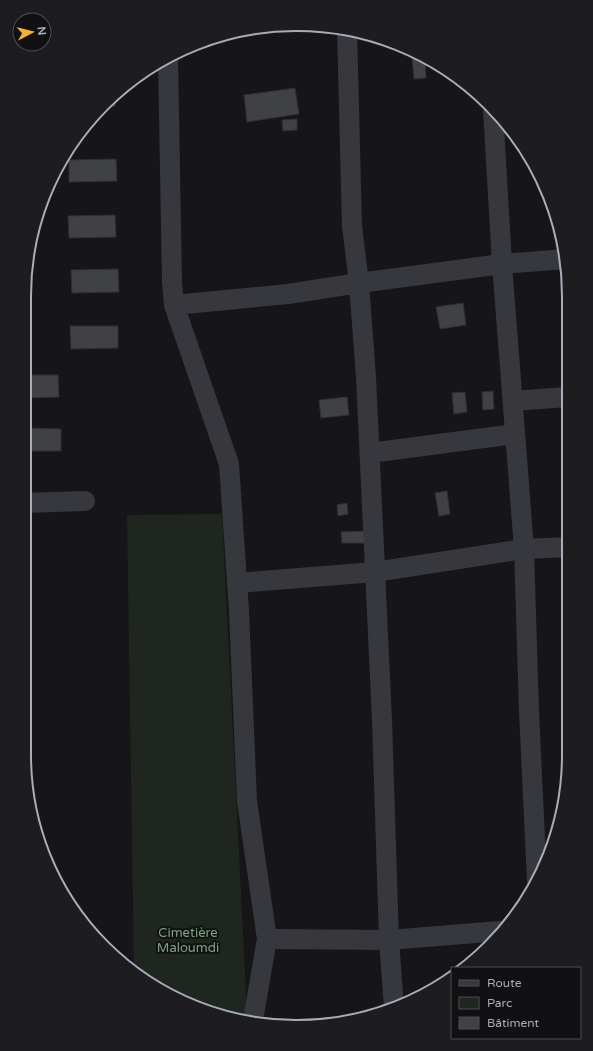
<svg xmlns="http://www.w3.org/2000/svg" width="593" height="1051" font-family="'Varela Round',sans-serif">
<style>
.green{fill:#1e261f}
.building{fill:#404145;stroke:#303034}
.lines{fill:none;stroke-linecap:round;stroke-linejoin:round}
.minor{stroke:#37383d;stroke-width:20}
.labels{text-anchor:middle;stroke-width:4;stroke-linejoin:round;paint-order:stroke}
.park-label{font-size:13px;fill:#7fa381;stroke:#111113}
.rim{fill:none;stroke:#a8adb8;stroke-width:2}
</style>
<rect width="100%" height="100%" fill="#161618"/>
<!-- green -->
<polygon class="green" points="222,514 247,1014 247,1020 226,1018 145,981 134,971 127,515"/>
<!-- building -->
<g class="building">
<polygon points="297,25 324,26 325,29 298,32"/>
<polygon points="425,57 426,78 414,79 412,58"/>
<polygon points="295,88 299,114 247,122 244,95"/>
<polygon points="115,95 115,106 103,106"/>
<polygon points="297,119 297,130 283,131 282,120"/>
<polygon points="116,159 117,181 69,182 69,160"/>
<polygon points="115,215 116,237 69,238 68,216"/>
<polygon points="118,269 119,292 72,293 71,270"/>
<polygon points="463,303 466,325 440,329 436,307"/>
<polygon points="70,326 118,326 118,348 71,349"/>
<polygon points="24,375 58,375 59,397 24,398"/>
<polygon points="493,391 494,409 483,410 482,392"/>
<polygon points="465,392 467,412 454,414 452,393"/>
<polygon points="347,397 349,415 321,418 319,400"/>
<polygon points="24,428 61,429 61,451 24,451"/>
<polygon points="447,491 450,514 439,516 435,493"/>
<polygon points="347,503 348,514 338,516 337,505"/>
<polygon points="365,531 366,543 342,543 341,532"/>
</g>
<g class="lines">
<!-- minor -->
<g class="minor">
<polyline points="347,30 352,226 359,283 366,377 382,720 389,940 394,1008"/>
<polyline points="168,57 172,282 174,305 229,464 239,611 247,801 267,939 253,1020"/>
<polyline points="493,109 502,264 524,549 529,712 537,881"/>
<polyline points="174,305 288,294 359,283 502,264 566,259"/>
<polyline points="513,401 567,397"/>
<polyline points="370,453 515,434"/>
<polyline points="24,503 85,501"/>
<polyline points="237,583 375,572 524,549 568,547"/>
<polyline points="267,939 389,940 500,931"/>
</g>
</g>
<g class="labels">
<!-- park labels -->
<g class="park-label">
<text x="188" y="937">Cimetière<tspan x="188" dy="15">Maloumdi</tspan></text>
</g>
</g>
<!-- crop -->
<path d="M0 0H593V1051H0ZM296 31H297A265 265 0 0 1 562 296V755A265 265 0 0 1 297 1020H296A265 265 0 0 1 31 755V296A265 265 0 0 1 296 31Z" fill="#1d1d20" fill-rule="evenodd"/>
<path class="rim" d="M296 31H297A265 265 0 0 1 562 296V755A265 265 0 0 1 297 1020H296A265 265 0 0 1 31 755V296A265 265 0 0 1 296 31Z"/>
<!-- legend -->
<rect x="451" y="967" width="130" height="72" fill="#111113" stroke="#4d4f55"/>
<rect x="459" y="980" width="20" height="6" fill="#37383d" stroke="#4d4f55"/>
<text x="487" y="987" font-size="12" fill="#a8adb8">Route</text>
<rect x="459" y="997" width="20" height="12" fill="#1e261f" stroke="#4d4f55"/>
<text x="487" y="1007" font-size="12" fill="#a8adb8">Parc</text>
<rect x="459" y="1017" width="20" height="12" fill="#404145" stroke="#4d4f55"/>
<text x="487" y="1027" font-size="12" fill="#a8adb8">Bâtiment</text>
<!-- north arrow -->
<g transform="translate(32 32) rotate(83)"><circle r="19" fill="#111113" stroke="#4d4f55"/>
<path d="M0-3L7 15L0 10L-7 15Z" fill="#f2b134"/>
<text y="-6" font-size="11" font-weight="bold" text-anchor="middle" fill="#a8adb8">N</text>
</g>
</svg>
